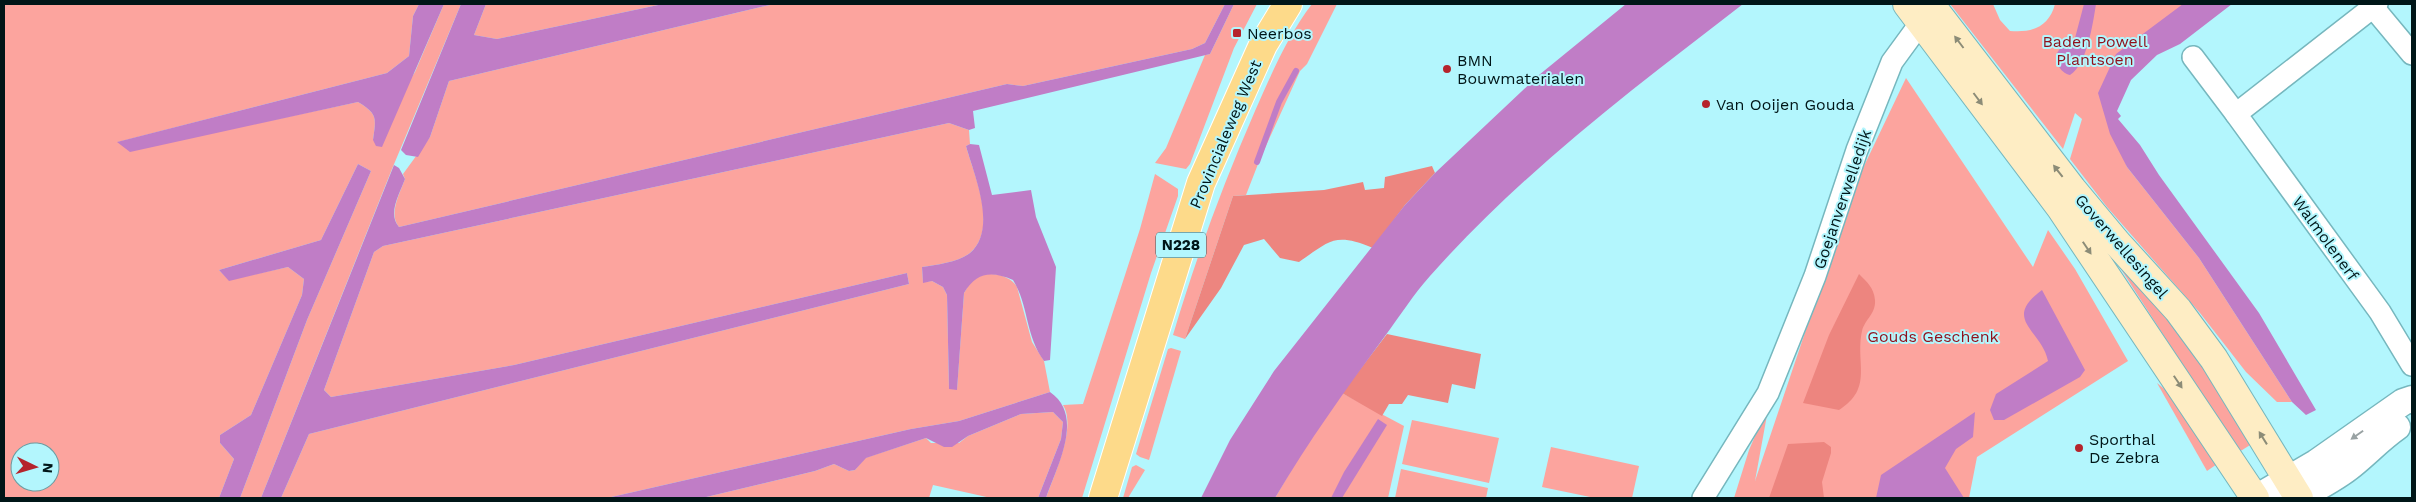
<svg xmlns="http://www.w3.org/2000/svg" width="2416" height="502" font-family="'Work Sans',sans-serif">
<style>
.green{fill:#fca49e;fill-rule:evenodd}
.forest{fill:#ed857f}
.water{fill:#c07dc6}
.lines{fill:none;stroke-linecap:round;stroke-linejoin:round}
.stream{stroke:#c07dc6;stroke-width:6}
.minor-casing{stroke:#76b7be;stroke-width:24}
.tertiary-casing{stroke:#76b7be;stroke-width:29}
.secondary-casing{stroke:#76b7be;stroke-width:30}
.primary-casing{stroke:#fff;stroke-width:30}
.minor{stroke:#fff;stroke-width:21}
.tertiary{stroke:#fff;stroke-width:26}
.secondary{stroke:#feedc4;stroke-width:28}
.primary{stroke:#fdda8a;stroke-width:28}
.oneway{fill:#8c8c77}
.oneway2{fill:#99a2a3}
.poi-dot{fill:#b5242c;stroke:#b3f6fd;stroke-width:2}
.labels{text-anchor:middle;stroke-width:4;stroke-linejoin:round;paint-order:stroke}
.shield{fill:#b3f6fd;stroke:#36595d;stroke-width:1}
.shield-label{font-size:15px;font-weight:bold;fill:#001618}
.poi-label{font-size:16px;fill:#001618;stroke:#b3f6fd;text-anchor:start}
.park-label{font-size:16px;fill:#90111c;stroke:#b3f6fd}
.street-label{font-size:16px;fill:#001618;stroke:#b3f6fd}
</style>
<rect width="100%" height="100%" fill="#b3f6fd"/>
<!-- green -->
<g class="green">
<path d="M4 4H419L413 16 409 56 387 73 118 142 183 139 358 102C378 114 376 118 373 140L415 72 444 4H461L392 169 261 498H240L307 320 371 171 358 164 321 240 219 270 229 280 288 267 304 279 302 295 251 415 220 435V443L234 459 219 498H4ZM20 452H50V482H20Z"/>
<polygon points="486,4 663,4 497,39 474,35"/>
<path d="M774 4H1225L1205 43 1192 49 1023 86 1007 84 399 227C388 214 400 193 405 179L403 174 430 137 449 81Z"/>
<polygon points="1234,4 1257,4 1234,48 1190,164 1186,169 1155,163 1166,148 1205,55 1210,54"/>
<path d="M1312 4H1337L1307 64 1300 71 1260 159 1246 195 1233 196 1185 339 1173 335C1196 258 1223 184 1255 111 1271 75 1288 35 1312 4Z"/>
<path d="M1950 4H1993L2000 20 2010 31C2032 33 2049 27 2055 4H2201L2166 27 2105 109 2127 167 2199 258 2292 402H2277L2246 372 2200 313 2107 207 2070 159 2082 119 2075 113 2063 149Z"/>
<polygon points="1906,78 2033,267 2048,230 2075,269 2128,361 1977,457 1969,498 1734,498 1749,450 1769,404 1755,481 1854,187"/>
<path d="M949 123 969 130 970 144 966 146C974 176 999 227 970 253 959 262 936 265 922 267L923 282 932 281 943 287 947 295 949 389H957L964 293C966 290 968 285 971 282 982 269 1009 273 1017 287L1032 342 1044 361 1050 392 959 421 911 429 607 498H281L309 434 909 284 907 273 514 365 331 397 324 390 374 252 383 246Z"/>
<path d="M1155 174 1178 189V196L1151 273 1082 498H1046C1054 475 1077 427 1063 405L1083 404 1140 229Z"/>
<polygon points="2097,232 2119,254 2258,440 2239,452"/>
<polygon points="1171,348 1181,351 1149,460 1140,457 1136,454 1168,349"/>
<polygon points="2157,383 2184,405 2220,462 2207,471"/>
<polygon points="1342,393 1404,426 1388,498 1275,498 1303,450"/>
<polygon points="1053,412 1063,422 1061,439 1038,498 991,498 933,485 929,498 702,498 815,471 834,464 849,471 855,470 865,458 926,438 931,443 959,443 968,436 1021,414"/>
<polygon points="1412,420 1499,438 1489,483 1402,464"/>
<polygon points="1551,447 1639,466 1632,498 1595,498 1542,487"/>
<polygon points="1136,465 1145,470 1128,498 1123,498 1132,467"/>
<polygon points="1401,469 1488,488 1486,498 1395,498"/>
</g>
<!-- forest -->
<g class="forest">
<path d="M1432 166 1435 173 1405 205 1373 248C1334 232 1330 241 1299 262L1280 258 1264 239 1244 245 1221 288 1185 339 1233 196 1324 190 1363 182 1365 190 1384 188 1385 177Z"/>
<path d="M1859 274C1867 282 1874 288 1875 300 1876 314 1865 319 1862 331 1855 363 1874 388 1839 410L1803 403 1829 335Z"/>
<polygon points="1387,334 1481,354 1475,389 1452,384 1448,403 1408,395 1402,404 1389,404 1382,416 1342,393"/>
<polygon points="1824,442 1831,447 1831,453 1822,482 1824,498 1769,498 1788,444"/>
</g>
<!-- water -->
<g class="water">
<path d="M419 4H444L382 147 376 146 373 140C376 118 378 114 358 102L130 152 117 142 387 73 409 56 413 16Z"/>
<polygon points="461,4 486,4 474,35 497,39 663,4 774,4 449,81 430,137 418,157 406,155 401,150"/>
<path d="M1225 4H1234L1210 54 973 111 975 128 969 130 949 123 383 246 374 252 324 390 331 397 514 365 907 273 909 284 309 434 281 498H261L394 165 399 168 405 179C400 193 387 214 399 227L1007 84 1023 86 1192 49 1205 43Z"/>
<path d="M1626 4H1743C1634 88 1522 172 1430 276 1413 295 1400 316 1385 336 1346 389 1308 442 1275 498H1201L1230 440 1274 371 1405 205 1435 173 1539 75Z"/>
<path d="M2084 4H2096C2093 23 2087 65 2070 75 2060 73 2052 59 2059 50 2062 45 2071 42 2075 38Z"/>
<polygon points="2183,4 2232,4 2180,44 2157,55 2131,80 2117,111 2121,116 2118,119 2140,145 2159,175 2259,313 2316,410 2306,415 2292,402 2199,258 2127,167 2110,134 2098,93 2116,54"/>
<path d="M970 144 979 145 992 195 1031 190 1036 217 1056 267 1050 360 1044 361C1025 335 1029 306 1013 280 991 271 977 272 964 293L957 390 949 389 947 295 943 287 932 281 923 283 922 267C936 265 959 262 970 253 998 229 974 175 966 146Z"/>
<polygon points="358,164 371,171 307,320 240,498 219,498 234,459 220,443 220,435 251,415 302,295 304,279 288,267 229,281 219,270 321,240"/>
<path d="M2042 290 2085 370 2080 377 2004 420H1994L1990 410 1996 394 2048 361C2042 330 2001 320 2042 290Z"/>
<path d="M1050 392C1085 416 1057 466 1046 498H1038L1061 439 1063 422 1053 412 1021 414 968 436 952 447H944L926 438 866 458 855 470 849 471 834 464 815 471 702 498H607L911 429 959 421Z"/>
<polygon points="1975,412 1973,437 1956,449 1945,468 1964,498 1876,498 1881,475"/>
<polygon points="1378,419 1387,425 1342,498 1331,498 1344,472"/>
</g>
<g class="lines">
<!-- stream -->
<polyline class="stream" points="1257,162 1279,102 1296,71"/>
<!-- minor casing -->
<g class="minor-casing">
<g id="minor">
<polyline points="2377,4 2236,114 2380,312 2412,365"/>
<polyline points="2372,6 2412,54"/>
<polyline points="2193,57 2236,114"/>
<polyline points="1703,498 1768,393 1815,276 1857,150 1892,62 1930,10"/>
</g>
</g>
<!-- tertiary casing -->
<g class="tertiary-casing">
<g id="tertiary">
<polyline points="2256,498 2316,463 2403,402 2412,399"/>
<path d="M2298 498C2316 488 2335 479 2352 465 2368 452 2380 439 2397 427"/>
</g>
</g>
<!-- secondary casing -->
<g class="secondary-casing">
<g id="secondary">
<polyline points="1907,4 2060,207 2255,498"/>
<polyline points="1930,4 2072,189 2117,243 2178,310 2214,359 2299,498"/>
</g>
</g>
<!-- primary casing -->
<g class="primary-casing">
<polyline id="primary" points="1103,498 1201,183 1263,45 1288,4"/>
</g>
<!-- minor -->
<use href="#minor" class="minor"/>
<!-- tertiary -->
<use href="#tertiary" class="tertiary"/>
<!-- secondary -->
<use href="#secondary" class="secondary"/>
<!-- primary -->
<use href="#primary" class="primary"/>
</g>
<!-- one-way arrows -->
<defs><path id="oneway-solid" d="M-6-.8H1V-3.2L6.5 0L1 3.2V.8H-6Z" transform="scale(1.25)"/></defs>
<g class="oneway">
<use href="#oneway-solid" transform="translate(1959 42) rotate(-127)"/>
<use href="#oneway-solid" transform="translate(1978 99) rotate(53)"/>
<use href="#oneway-solid" transform="translate(2058 171) rotate(-128)"/>
<use href="#oneway-solid" transform="translate(2087 248) rotate(56)"/>
<use href="#oneway-solid" transform="translate(2178 382) rotate(56)"/>
<use href="#oneway-solid" transform="translate(2263 438) rotate(-122)"/>
</g>
<use class="oneway2" href="#oneway-solid" transform="translate(2357 435) rotate(145)"/>
<!-- markers -->
<g class="poi-dot">
<rect x="1232" y="28" width="10" height="10" rx="2.5"/>
<circle cx="1447" cy="69" r="5"/>
<circle cx="1706" cy="104" r="5"/>
<circle cx="2079" cy="448" r="5"/>
</g>
<g class="labels">
<!-- shield labels -->
<rect class="shield" x="1156" y="232.5" width="50" height="25" rx="4"/>
<g class="shield-label">
<text x="1181" y="250">N228</text>
</g>
<!-- poi labels -->
<g class="poi-label">
<text x="1247" y="39">Neerbos</text>
<text x="1457" y="66">BMN<tspan x="1457" dy="18">Bouwmaterialen</tspan></text>
<text x="1716" y="110">Van Ooijen Gouda</text>
<text x="2089" y="445">Sporthal<tspan x="2089" dy="18">De Zebra</tspan></text>
</g>
<!-- park labels -->
<g class="park-label">
<text x="2095" y="47">Baden Powell<tspan x="2095" dy="18">Plantsoen</tspan></text>
<text x="1933" y="342">Gouds Geschenk</text>
</g>
<!-- street labels -->
<g class="street-label">
<text transform="translate(1225 134) rotate(-67)" y="6">Provincialeweg West</text>
<text transform="translate(1842 199) rotate(-71)" y="6">Goejanverwelledijk</text>
<text transform="translate(2326 238) rotate(54)" y="6">Walmolenerf</text>
<text transform="translate(2122 246) rotate(49)" y="6">Goverwellesingel</text>
</g>
</g>
<!-- border -->
<rect width="2416" height="502" fill="none" stroke="#001618" stroke-width="10"/>
<!-- north arrow -->
<g transform="translate(35 467) rotate(95)"><circle r="24" fill="#b3f6fd" stroke="#6b9ca1"/>
<path d="M0-4L9 19L0 12L-9 19Z" fill="#b5242c"/>
<text y="-8" font-size="14" font-weight="bold" text-anchor="middle" fill="#001618">N</text>
</g>
</svg>
